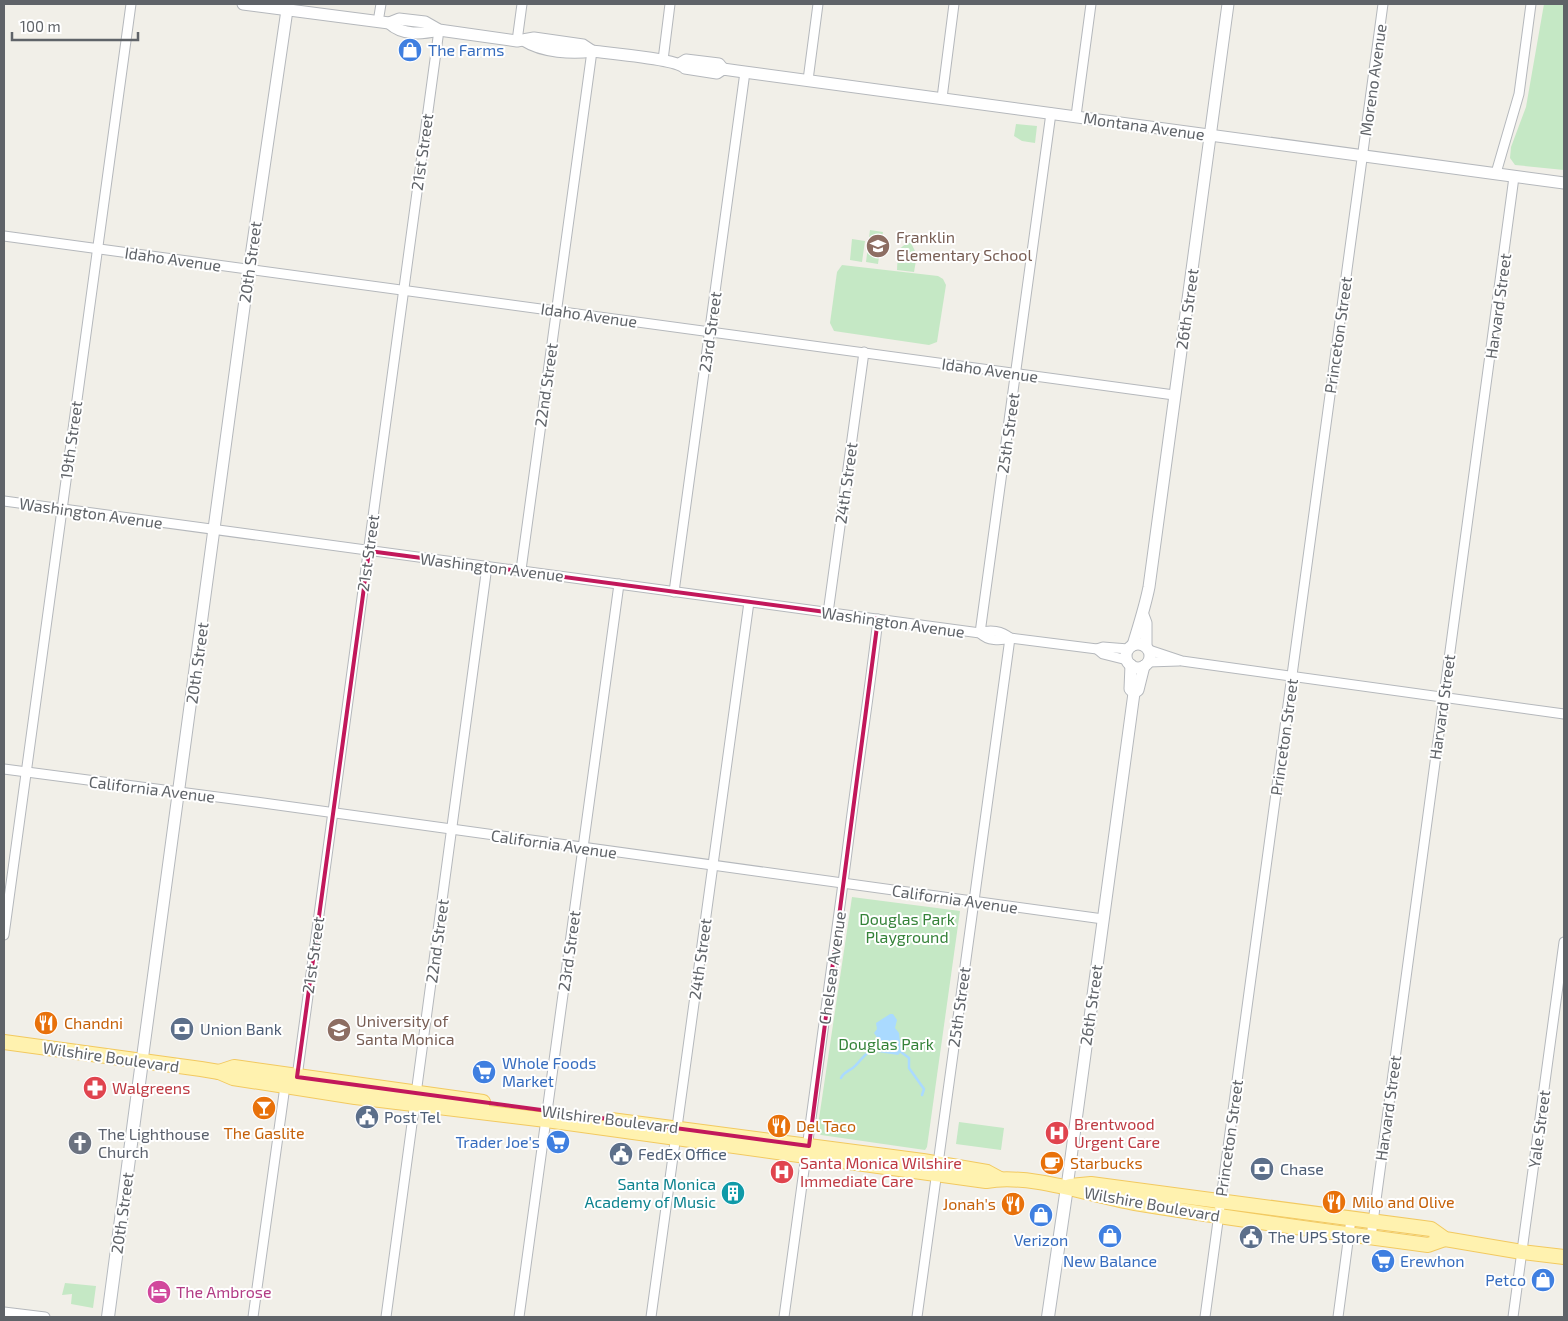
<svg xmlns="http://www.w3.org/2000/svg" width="1568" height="1321" font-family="'Exo 2',sans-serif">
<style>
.green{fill:#c5e8c5}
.water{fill:#aadaff}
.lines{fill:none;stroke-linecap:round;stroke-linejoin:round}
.stream{stroke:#aadaff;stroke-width:2.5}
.minor-casing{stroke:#b5b8bc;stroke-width:11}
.tertiary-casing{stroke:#b5b8bc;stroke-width:13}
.secondary-casing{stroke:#b6babf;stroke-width:14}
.primary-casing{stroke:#f2c960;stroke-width:16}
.minor{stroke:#fff;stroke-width:9}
.tertiary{stroke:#fff;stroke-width:11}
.secondary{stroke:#fff;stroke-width:12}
.primary{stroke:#fff2af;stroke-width:14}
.marked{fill:none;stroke:#c2185b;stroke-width:4;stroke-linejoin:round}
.labels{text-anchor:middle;stroke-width:4;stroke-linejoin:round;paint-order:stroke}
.shop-label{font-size:16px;fill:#366cbe;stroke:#fff;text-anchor:start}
.street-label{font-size:16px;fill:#5f6368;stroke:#fff}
.education-label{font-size:16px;fill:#785e54;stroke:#fff;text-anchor:start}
.park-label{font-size:16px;fill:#348238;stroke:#fff}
.food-label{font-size:16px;fill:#c56008;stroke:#fff;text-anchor:start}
.service-label{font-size:16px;fill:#4e5e75;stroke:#fff;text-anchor:start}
.health-label{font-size:16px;fill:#be3a42;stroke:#fff;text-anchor:start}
.worship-label{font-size:16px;fill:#5b616d;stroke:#fff;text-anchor:start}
.culture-label{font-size:16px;fill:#0d838f;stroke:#fff;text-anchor:end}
.hotel-label{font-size:16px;fill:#b23c85;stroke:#fff;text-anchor:start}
</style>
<rect width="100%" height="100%" fill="#f1efe8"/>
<!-- green -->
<g class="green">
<polygon points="1544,4 1564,4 1564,170 1515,165 1510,158 1511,147 1526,107"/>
<polygon points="1016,124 1037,126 1035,143 1022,141 1014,136"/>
<polygon points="870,230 883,232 881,242 877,242 881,243 878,264 866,262"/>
<polygon points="852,239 865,241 862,262 850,260"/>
<polygon points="907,243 911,243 917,255 914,272 897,270 898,250"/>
<polygon points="842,265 938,276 943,279 946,285 937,342 929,345 834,331 830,323 837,272"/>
<polygon points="852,897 960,911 927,1147 925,1150 821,1135 817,1132"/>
<polygon points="959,1122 1004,1128 1001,1150 956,1144"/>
<polygon points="65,1283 96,1286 93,1308 71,1304 72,1294 62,1295"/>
</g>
<!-- water -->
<polygon class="water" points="890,1014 893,1014 897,1020 895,1028 899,1033 901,1052 898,1055 871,1051 870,1043 878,1039 874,1033 877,1029 876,1023"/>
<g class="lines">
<!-- stream -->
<g class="stream">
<polyline points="901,1052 909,1058 909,1068 924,1089 922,1095"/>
<path d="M841 1078C845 1070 850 1072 856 1065 862 1059 863 1055 871 1051"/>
</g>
<!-- minor casing -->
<g class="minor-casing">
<g id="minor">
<polyline points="378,22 381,4"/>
<polyline points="517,41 522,4"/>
<polyline points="663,60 670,4"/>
<polyline points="808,80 818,4"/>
<polyline points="942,98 954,4"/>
<polyline points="1076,116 1091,4"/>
<polyline points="1496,173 1519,94 1531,4"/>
<polyline points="4,236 1174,395"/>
<path d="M4 501 980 633C990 629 1002 631 1010 638"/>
<polyline points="521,570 592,51"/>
<polyline points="674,592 745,72"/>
<polyline points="828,613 864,352"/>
<polyline points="980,633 1051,113"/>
<path d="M980 633C988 641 1000 641 1010 638L1097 649 1103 647 1128 649"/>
<polyline points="1097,649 1103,654 1127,660"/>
<polyline points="1149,650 1182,661 1564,714"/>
<polyline points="1148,662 1179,661"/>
<polyline points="4,769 256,802 1103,919"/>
<polyline points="4,935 131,4"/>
<polyline points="297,1077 439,30"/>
<polyline points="1371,1237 1514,177"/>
<polyline points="4,1312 45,1317"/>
<polyline points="253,1317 285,1086"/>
<polyline points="386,1317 487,566"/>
<polyline points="519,1317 619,584"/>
<polyline points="651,1317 749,602"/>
<path d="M784 1317C807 1155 829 992 850 829 859 759 870 689 878 619"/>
<polyline points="917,1317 1010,638"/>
<polyline points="1205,1317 1383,4"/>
<polyline points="1338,1317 1351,1219"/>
<polyline points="1513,1317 1564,942"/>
</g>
</g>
<!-- tertiary casing -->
<g class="tertiary-casing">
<g id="tertiary">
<polyline points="243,4 389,23 399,19 425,22 439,30 517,41 534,38 583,45 592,51"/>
<path d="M389 23C403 36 422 34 439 30"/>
<path d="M525 41C542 52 573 54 592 51 608 53 677 59 685 68L717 73 723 69 737 71 1564 183"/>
<polyline points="681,63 686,60 719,64 723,69"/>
<polyline points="1143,615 1146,623 1146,646"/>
<circle cx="1138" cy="656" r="12"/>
<path d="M1133 645C1139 625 1145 607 1149 587L1228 4"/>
<polyline points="1131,665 1130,689 1134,693"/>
<polyline points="142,1061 249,270 287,10"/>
<polyline points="1067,1187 1134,693 1138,690 1144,666"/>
</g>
</g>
<!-- secondary casing -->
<g class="secondary-casing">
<g id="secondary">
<polyline points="108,1317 142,1061"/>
<polyline points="1048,1317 1067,1187"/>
</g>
</g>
<!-- primary casing -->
<g class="primary-casing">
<g id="primary">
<path d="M4 1042 201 1069 219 1072 233 1078 355 1097 546 1120 986 1181C1031 1173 1089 1195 1135 1203 1232 1219 1330 1232 1428 1245L1445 1239"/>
<polyline points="219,1072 234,1067 483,1102"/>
<polyline points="611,1120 923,1161 987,1172 1000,1179"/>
<polyline points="1070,1186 1091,1184 1431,1229 1445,1239 1522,1252 1564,1257"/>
</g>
</g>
<!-- minor -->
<use href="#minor" class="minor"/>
<!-- tertiary -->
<use href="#tertiary" class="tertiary"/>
<!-- secondary -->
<use href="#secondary" class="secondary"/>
<!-- primary -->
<use href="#primary" class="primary"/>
</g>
<!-- marked area -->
<path class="marked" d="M369 551 878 619 809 1146 297 1077Z"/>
<!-- icons -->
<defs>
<g id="shop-disc" transform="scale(1.25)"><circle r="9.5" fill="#3f7fe0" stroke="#fff"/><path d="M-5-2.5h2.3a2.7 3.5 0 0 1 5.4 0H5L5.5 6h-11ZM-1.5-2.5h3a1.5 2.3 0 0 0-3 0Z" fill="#fff"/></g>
<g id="school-disc" transform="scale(1.25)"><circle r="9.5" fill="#8d6e63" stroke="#fff"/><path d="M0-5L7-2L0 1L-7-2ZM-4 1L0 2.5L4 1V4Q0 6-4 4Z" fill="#fff"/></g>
<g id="restaurant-disc" transform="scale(1.25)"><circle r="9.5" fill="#e8710a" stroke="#fff"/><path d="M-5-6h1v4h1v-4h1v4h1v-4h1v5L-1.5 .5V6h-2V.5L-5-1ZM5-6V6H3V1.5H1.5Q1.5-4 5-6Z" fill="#fff"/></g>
<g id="bank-disc" transform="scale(1.25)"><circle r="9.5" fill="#5c6f8a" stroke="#fff"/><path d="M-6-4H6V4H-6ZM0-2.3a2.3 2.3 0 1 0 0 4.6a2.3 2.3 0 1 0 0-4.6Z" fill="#fff"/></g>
<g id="university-disc" transform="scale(1.25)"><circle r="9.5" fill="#8d6e63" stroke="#fff"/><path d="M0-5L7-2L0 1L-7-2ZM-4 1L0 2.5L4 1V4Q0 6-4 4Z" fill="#fff"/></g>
<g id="supermarket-disc" transform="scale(1.25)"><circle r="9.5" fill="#3f7fe0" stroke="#fff"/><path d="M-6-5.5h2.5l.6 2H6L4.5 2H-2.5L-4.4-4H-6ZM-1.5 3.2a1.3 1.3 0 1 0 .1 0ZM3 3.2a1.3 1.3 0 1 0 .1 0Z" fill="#fff"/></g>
<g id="pharmacy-disc" transform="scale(1.25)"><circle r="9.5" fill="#e0444e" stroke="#fff"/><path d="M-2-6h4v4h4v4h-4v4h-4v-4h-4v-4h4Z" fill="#fff"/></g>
<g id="bar-disc" transform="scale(1.25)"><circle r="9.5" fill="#e8710a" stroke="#fff"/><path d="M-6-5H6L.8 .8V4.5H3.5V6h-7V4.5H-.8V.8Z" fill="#fff"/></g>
<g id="civic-disc" transform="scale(1.25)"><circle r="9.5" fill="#5c6f8a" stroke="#fff"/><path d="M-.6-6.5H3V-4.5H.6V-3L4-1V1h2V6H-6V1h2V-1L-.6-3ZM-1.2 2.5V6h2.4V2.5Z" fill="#fff"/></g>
<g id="hospital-disc" transform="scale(1.25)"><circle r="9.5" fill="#e0444e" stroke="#fff"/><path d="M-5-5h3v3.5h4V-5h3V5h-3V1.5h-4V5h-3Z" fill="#fff"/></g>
<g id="church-disc" transform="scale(1.25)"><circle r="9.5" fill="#6b7280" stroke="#fff"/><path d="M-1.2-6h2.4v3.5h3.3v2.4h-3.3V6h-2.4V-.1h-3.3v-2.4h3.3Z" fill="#fff"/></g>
<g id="cafe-disc" transform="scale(1.25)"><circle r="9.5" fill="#e8710a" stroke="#fff"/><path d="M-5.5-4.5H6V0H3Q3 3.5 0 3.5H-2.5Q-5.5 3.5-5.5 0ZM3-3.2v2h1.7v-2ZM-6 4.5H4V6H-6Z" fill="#fff"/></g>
<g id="building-disc" transform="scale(1.25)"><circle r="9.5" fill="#0f9aa8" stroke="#fff"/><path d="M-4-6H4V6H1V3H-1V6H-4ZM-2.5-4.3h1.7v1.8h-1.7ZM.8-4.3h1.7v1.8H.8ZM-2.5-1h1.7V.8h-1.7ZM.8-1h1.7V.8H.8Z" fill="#fff"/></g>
<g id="hotel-disc" transform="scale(1.25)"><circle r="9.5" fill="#d1479c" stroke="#fff"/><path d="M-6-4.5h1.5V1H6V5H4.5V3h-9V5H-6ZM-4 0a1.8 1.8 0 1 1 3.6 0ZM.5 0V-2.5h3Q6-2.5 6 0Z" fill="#fff"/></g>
</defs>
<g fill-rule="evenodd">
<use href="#shop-disc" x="410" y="50"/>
<use href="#school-disc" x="878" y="246"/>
<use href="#restaurant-disc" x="46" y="1023"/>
<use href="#bank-disc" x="182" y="1029"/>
<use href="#university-disc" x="339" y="1030"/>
<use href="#supermarket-disc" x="484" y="1072"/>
<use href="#pharmacy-disc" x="95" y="1088"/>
<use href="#bar-disc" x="264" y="1108"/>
<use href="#civic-disc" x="367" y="1117"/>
<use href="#restaurant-disc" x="779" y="1126"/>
<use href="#hospital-disc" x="1057" y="1133"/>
<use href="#supermarket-disc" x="558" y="1142"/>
<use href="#church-disc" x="80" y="1143"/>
<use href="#civic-disc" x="621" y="1154"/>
<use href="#cafe-disc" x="1052" y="1163"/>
<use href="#bank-disc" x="1262" y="1169"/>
<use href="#hospital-disc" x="782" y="1172"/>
<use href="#building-disc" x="733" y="1193"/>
<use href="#restaurant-disc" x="1334" y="1202"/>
<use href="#restaurant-disc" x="1013" y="1204"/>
<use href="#shop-disc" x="1041" y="1215"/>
<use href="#shop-disc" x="1110" y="1236"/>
<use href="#civic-disc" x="1251" y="1237"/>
<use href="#supermarket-disc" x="1383" y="1261"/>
<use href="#shop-disc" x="1543" y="1280"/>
<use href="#hotel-disc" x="159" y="1292"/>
</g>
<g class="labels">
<!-- shop labels -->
<g class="shop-label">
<text x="428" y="56">The Farms</text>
<text x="502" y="1069">Whole Foods<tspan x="502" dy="18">Market</tspan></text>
<text x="540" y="1148" text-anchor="end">Trader Joe's</text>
<text x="1041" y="1246" text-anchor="middle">Verizon</text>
<text x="1110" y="1267" text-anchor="middle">New Balance</text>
<text x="1400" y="1267">Erewhon</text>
<text x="1526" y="1286" text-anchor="end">Petco</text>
</g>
<!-- street labels -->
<g class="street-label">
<text transform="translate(1373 80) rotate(-82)" y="6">Moreno Avenue</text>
<text transform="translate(1144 126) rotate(8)" y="6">Montana Avenue</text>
<text transform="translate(422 152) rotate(-82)" y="6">21st Street</text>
<text transform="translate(173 259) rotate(8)" y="6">Idaho Avenue</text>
<text transform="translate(250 262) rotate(-82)" y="6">20th Street</text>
<text transform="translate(1498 306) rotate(-82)" y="6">Harvard Street</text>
<text transform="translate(1187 309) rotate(-82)" y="6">26th Street</text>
<text transform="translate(589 315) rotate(8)" y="6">Idaho Avenue</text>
<text transform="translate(710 332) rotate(-82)" y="6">23rd Street</text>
<text transform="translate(1338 335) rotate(-82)" y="6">Princeton Street</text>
<text transform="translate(990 370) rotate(8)" y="6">Idaho Avenue</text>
<text transform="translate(546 385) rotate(-82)" y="6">22nd Street</text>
<text transform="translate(1008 433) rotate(-82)" y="6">25th Street</text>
<text transform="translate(71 440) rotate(-82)" y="6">19th Street</text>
<text transform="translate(846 483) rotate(-82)" y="6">24th Street</text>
<text transform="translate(91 513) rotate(8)" y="6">Washington Avenue</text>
<text transform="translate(368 553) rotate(-82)" y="6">21st Street</text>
<text transform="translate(492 567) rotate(7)" y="6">Washington Avenue</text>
<text transform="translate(893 622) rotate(8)" y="6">Washington Avenue</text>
<text transform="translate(197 663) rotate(-82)" y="6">20th Street</text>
<text transform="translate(1442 707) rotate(-82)" y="6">Harvard Street</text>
<text transform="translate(1284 737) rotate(-82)" y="6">Princeton Street</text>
<text transform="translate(152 789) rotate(7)" y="6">California Avenue</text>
<text transform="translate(554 844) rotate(8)" y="6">California Avenue</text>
<text transform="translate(955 899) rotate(8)" y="6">California Avenue</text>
<text transform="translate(437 941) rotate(-82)" y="6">22nd Street</text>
<text transform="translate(569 951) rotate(-82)" y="6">23rd Street</text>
<text transform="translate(313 955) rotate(-82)" y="6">21st Street</text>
<text transform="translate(700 959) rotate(-82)" y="6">24th Street</text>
<text transform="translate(832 968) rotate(-82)" y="6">Chelsea Avenue</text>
<text transform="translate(1091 1005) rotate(-82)" y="6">26th Street</text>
<text transform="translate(959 1007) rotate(-82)" y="6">25th Street</text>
<text transform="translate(111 1057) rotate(8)" y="6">Wilshire Boulevard</text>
<text transform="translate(1388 1108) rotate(-82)" y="6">Harvard Street</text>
<text transform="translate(610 1119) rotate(7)" y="6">Wilshire Boulevard</text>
<text transform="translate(1539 1129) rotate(-82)" y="6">Yale Street</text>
<text transform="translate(1229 1138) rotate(-82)" y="6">Princeton Street</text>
<text transform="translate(1152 1204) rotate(10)" y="6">Wilshire Boulevard</text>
<text transform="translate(122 1213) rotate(-82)" y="6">20th Street</text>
</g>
<!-- education labels -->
<g class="education-label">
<text x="896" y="243">Franklin<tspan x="896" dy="18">Elementary School</tspan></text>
<text x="356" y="1027">University of<tspan x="356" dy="18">Santa Monica</tspan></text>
</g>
<!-- park labels -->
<g class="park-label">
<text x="907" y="925">Douglas Park<tspan x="907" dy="18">Playground</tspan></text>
<text x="886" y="1050">Douglas Park</text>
</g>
<!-- food labels -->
<g class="food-label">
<text x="64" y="1029">Chandni</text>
<text x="796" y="1132">Del Taco</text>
<text x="264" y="1139" text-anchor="middle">The Gaslite</text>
<text x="1070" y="1169">Starbucks</text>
<text x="1352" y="1208">Milo and Olive</text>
<text x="996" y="1210" text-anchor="end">Jonah's</text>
</g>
<!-- service labels -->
<g class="service-label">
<text x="200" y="1035">Union Bank</text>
<text x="384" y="1123">Post Tel</text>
<text x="638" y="1160">FedEx Office</text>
<text x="1280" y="1175">Chase</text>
<text x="1268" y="1243">The UPS Store</text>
</g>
<!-- health labels -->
<g class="health-label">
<text x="112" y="1094">Walgreens</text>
<text x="1074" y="1130">Brentwood<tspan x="1074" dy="18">Urgent Care</tspan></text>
<text x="800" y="1169">Santa Monica Wilshire<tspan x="800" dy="18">Immediate Care</tspan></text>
</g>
<!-- worship labels -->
<g class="worship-label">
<text x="98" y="1140">The Lighthouse<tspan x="98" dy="18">Church</tspan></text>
</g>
<!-- culture labels -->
<g class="culture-label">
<text x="716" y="1190">Santa Monica<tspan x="716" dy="18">Academy of Music</tspan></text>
</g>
<!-- hotel labels -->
<g class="hotel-label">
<text x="176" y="1298">The Ambrose</text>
</g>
</g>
<!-- border -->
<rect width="1568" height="1321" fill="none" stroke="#5f6368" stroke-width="10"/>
<!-- scale -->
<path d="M12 32v8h126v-8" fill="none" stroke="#5f6368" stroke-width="2.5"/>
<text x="20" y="32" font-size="15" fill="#5f6368" stroke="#ffffff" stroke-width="4" paint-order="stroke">100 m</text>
</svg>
